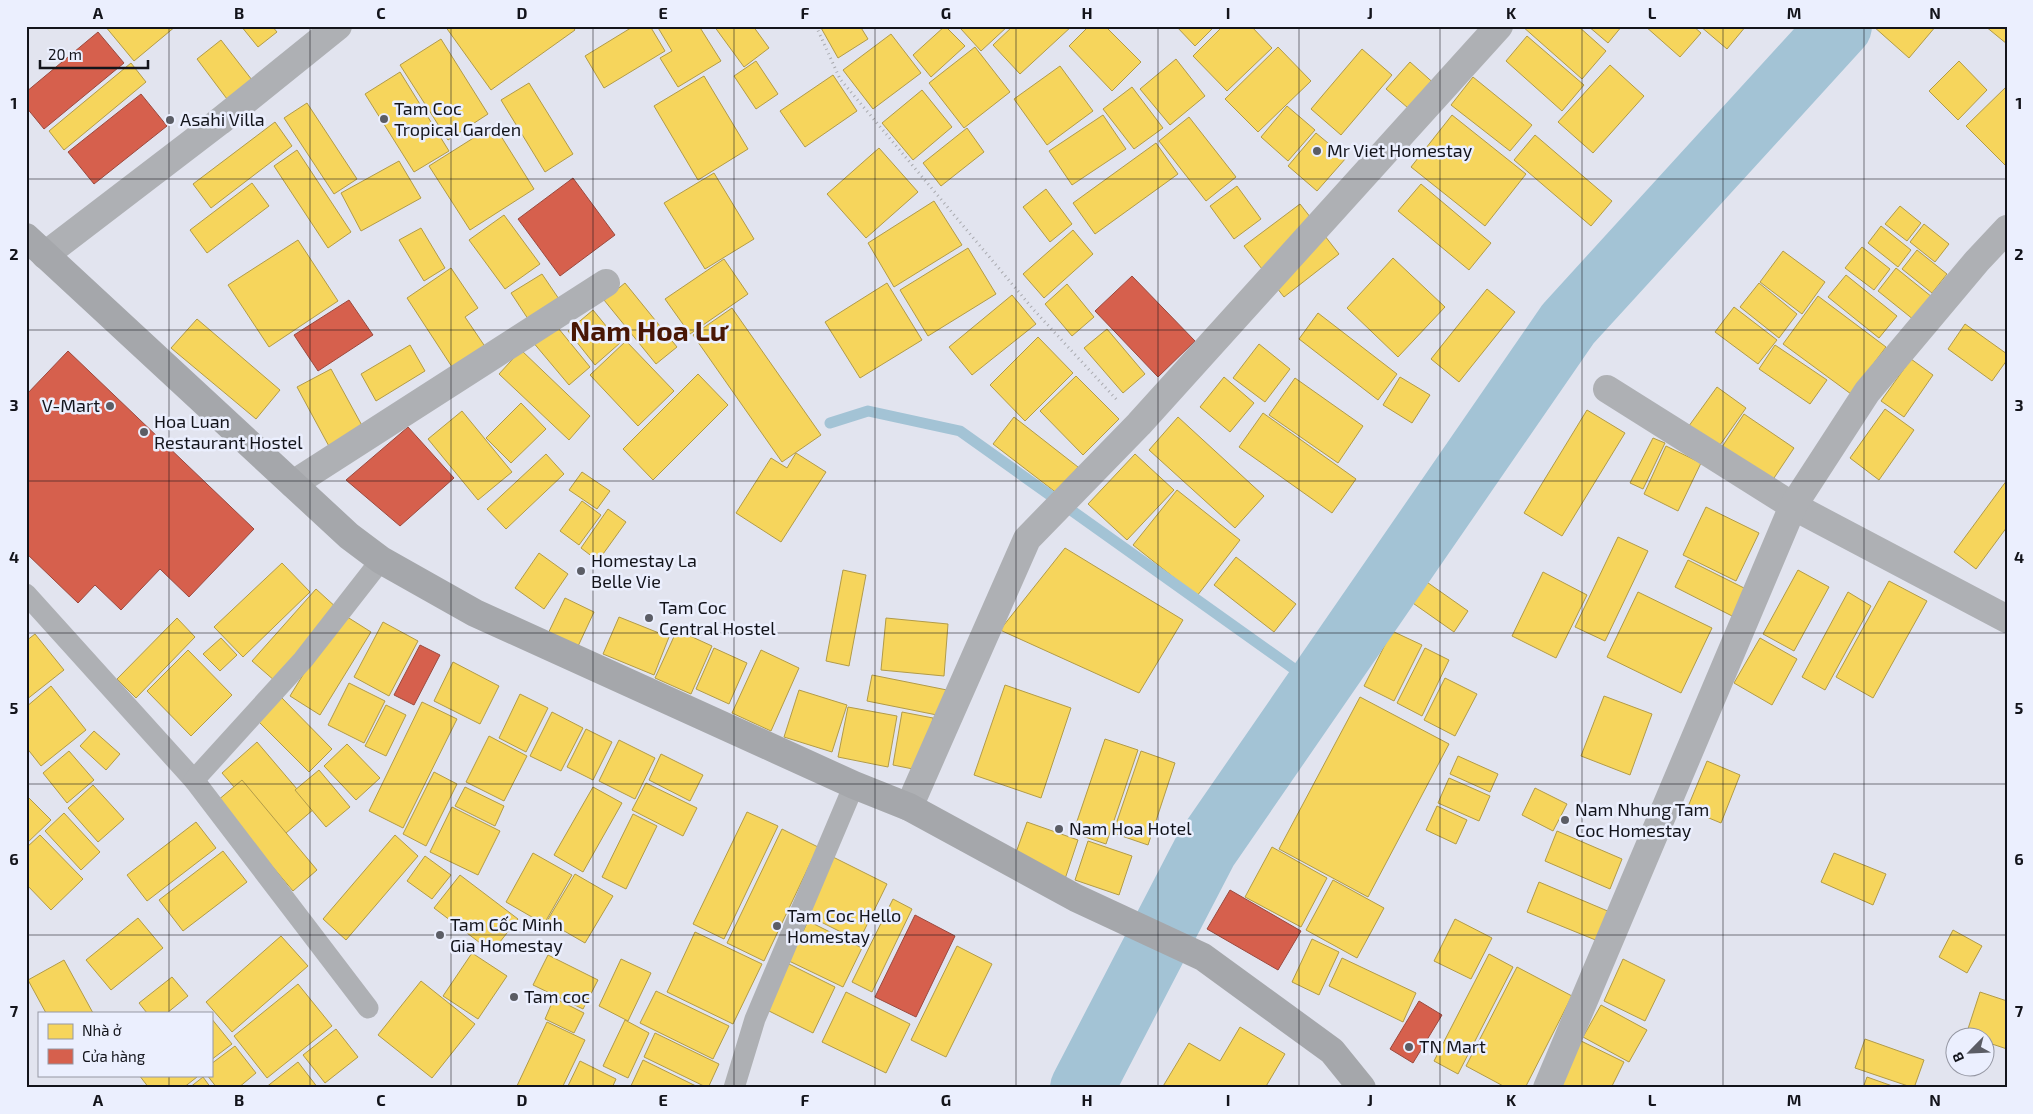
<svg xmlns="http://www.w3.org/2000/svg" width="2033" height="1114" font-family="'Exo 2',sans-serif">
<style>
.homes{fill:#f6d55c;stroke:#b29b48}
.shops{fill:#d6604d;stroke:#9c493e}
.lines{fill:none;stroke-linecap:round;stroke-linejoin:round}
.stream{stroke:#a3c3d5;stroke-width:11}
.river{stroke:#a3c3d5;stroke-width:64}
.path{stroke:#a9aaaf;stroke-width:3;stroke-dasharray:1 4;stroke-linecap:butt}
.lane{stroke:#aeb0b4;stroke-width:21}
.street{stroke:#aeb0b4;stroke-width:28}
.secondary{stroke:#a5a7ab;stroke-width:28}
.grid{fill:none;stroke:#13141b;stroke-width:1;stroke-opacity:0.55}
.poi-dot{fill:#5b5d65;stroke:#ebeffe;stroke-width:2}
.labels{text-anchor:middle;stroke-width:5;stroke-linejoin:round;paint-order:stroke}
.poi-label{font-size:18px;fill:#13141b;stroke:#ebeffe;text-anchor:start}
.town-label{font-size:28px;font-weight:bold;fill:#491706;stroke:#ebeffe}
.neatline{fill:none;stroke:#13141b;stroke-width:2}
.grid-label{font-size:16px;text-anchor:middle;font-weight:bold;fill:#13141b}
</style>
<rect width="100%" height="100%" fill="#e2e4ef"/>
<!-- homes -->
<g class="homes">
<polygon points="105,26 176,26 134,61"/>
<polygon points="241,26 272,26 277,32 258,47"/>
<polygon points="445,26 572,26 575,30 491,90"/>
<polygon points="634,26 650,26 665,51 604,88 585,56"/>
<polygon points="657,26 699,26 721,61 678,87 660,58 672,51"/>
<polygon points="714,26 753,26 769,48 744,67"/>
<polygon points="820,26 860,26 868,39 838,58"/>
<polygon points="945,26 965,46 931,77 913,55"/>
<polygon points="964,26 1008,26 981,51 961,29"/>
<polygon points="1013,26 1072,26 1020,74 993,45"/>
<polygon points="1089,26 1105,26 1141,62 1112,91 1069,46"/>
<polygon points="1176,26 1215,26 1195,46"/>
<polygon points="1223,26 1251,26 1272,48 1227,91 1193,56"/>
<polygon points="1522,26 1578,26 1606,51 1582,79"/>
<polygon points="1588,26 1622,26 1608,43"/>
<polygon points="1645,26 1693,26 1701,33 1680,57"/>
<polygon points="1700,26 1746,26 1727,49"/>
<polygon points="1873,26 1936,26 1909,58"/>
<polygon points="1985,26 2007,26 2007,44"/>
<polygon points="891,34 921,73 873,109 843,70"/>
<polygon points="1527,36 1584,85 1562,111 1506,61"/>
<polygon points="441,39 488,114 448,140 400,65"/>
<polygon points="221,40 252,80 227,99 197,59"/>
<polygon points="975,47 1010,92 964,128 929,83"/>
<polygon points="1278,47 1311,81 1258,132 1225,99"/>
<polygon points="1362,49 1392,75 1341,135 1311,109"/>
<polygon points="1176,59 1205,96 1170,125 1140,89"/>
<polygon points="756,61 778,94 756,109 734,76"/>
<polygon points="1959,61 1987,90 1958,120 1929,91"/>
<polygon points="1410,62 1438,87 1415,114 1386,89"/>
<polygon points="131,63 146,82 64,150 49,131"/>
<polygon points="1610,65 1644,96 1593,153 1558,122"/>
<polygon points="1060,66 1093,111 1047,145 1014,99"/>
<polygon points="400,72 449,151 414,172 365,94"/>
<polygon points="833,75 857,111 805,147 780,111"/>
<polygon points="704,76 748,149 698,180 654,106"/>
<polygon points="1473,77 1532,125 1510,151 1451,105"/>
<polygon points="529,83 573,154 545,172 501,100"/>
<polygon points="2007,86 2007,166 2006,166 1966,126"/>
<polygon points="1132,87 1163,128 1134,149 1103,109"/>
<polygon points="922,90 952,127 913,160 882,123"/>
<polygon points="307,103 357,179 334,194 284,118"/>
<polygon points="1287,106 1315,130 1288,161 1261,137"/>
<polygon points="1103,115 1126,149 1072,185 1049,151"/>
<polygon points="1452,115 1526,174 1485,226 1411,167"/>
<polygon points="1189,117 1236,177 1206,201 1159,141"/>
<polygon points="275,122 292,146 211,208 193,184"/>
<polygon points="494,125 534,189 470,230 429,166"/>
<polygon points="967,128 984,152 941,186 923,163"/>
<polygon points="1316,133 1346,158 1317,191 1288,166"/>
<polygon points="1535,135 1612,201 1591,226 1514,160"/>
<polygon points="1156,143 1178,174 1095,234 1073,203"/>
<polygon points="879,148 918,192 866,238 827,194"/>
<polygon points="297,150 351,232 328,248 274,166"/>
<polygon points="399,161 421,198 361,231 341,193"/>
<polygon points="714,173 754,239 705,269 664,203"/>
<polygon points="252,183 269,206 207,253 190,230"/>
<polygon points="1421,184 1491,243 1469,270 1398,211"/>
<polygon points="1237,186 1261,219 1234,239 1210,206"/>
<polygon points="1046,189 1072,224 1050,242 1023,207"/>
<polygon points="934,201 962,245 894,287 868,243"/>
<polygon points="1300,204 1339,254 1284,297 1244,246"/>
<polygon points="1900,206 1921,223 1907,241 1885,224"/>
<polygon points="504,215 540,264 505,289 469,240"/>
<polygon points="1924,224 1949,244 1935,262 1910,242"/>
<polygon points="1881,226 1911,250 1898,267 1868,243"/>
<polygon points="421,228 445,268 424,281 399,240"/>
<polygon points="1073,230 1093,254 1044,298 1023,274"/>
<polygon points="298,240 338,301 269,347 228,285"/>
<polygon points="1862,247 1890,269 1874,290 1845,268"/>
<polygon points="968,248 996,294 928,336 900,290"/>
<polygon points="1917,250 1947,274 1932,293 1902,269"/>
<polygon points="1783,251 1825,282 1802,314 1760,282"/>
<polygon points="1393,258 1445,307 1398,357 1347,308"/>
<polygon points="724,259 748,294 690,334 665,299"/>
<polygon points="451,268 478,308 465,317 486,348 454,370 407,298"/>
<polygon points="1896,268 1932,297 1914,320 1878,291"/>
<polygon points="542,274 563,305 532,325 511,293"/>
<polygon points="1846,275 1897,316 1879,338 1828,297"/>
<polygon points="625,283 677,347 656,364 604,300"/>
<polygon points="887,283 922,340 860,378 825,322"/>
<polygon points="1759,283 1797,314 1779,338 1740,307"/>
<polygon points="1067,284 1094,317 1072,336 1045,304"/>
<polygon points="1487,289 1515,312 1459,382 1431,359"/>
<polygon points="1012,295 1036,324 972,375 949,347"/>
<polygon points="1818,296 1886,347 1851,394 1783,344"/>
<polygon points="1734,307 1777,340 1758,364 1715,332"/>
<polygon points="732,308 821,435 782,462 693,335"/>
<polygon points="593,310 620,343 595,365 568,331"/>
<polygon points="1318,313 1397,374 1378,400 1299,339"/>
<polygon points="197,319 280,390 256,419 171,348"/>
<polygon points="554,323 590,367 569,385 532,341"/>
<polygon points="1965,324 2007,354 2007,360 1992,381 1948,349"/>
<polygon points="1107,329 1145,374 1123,393 1084,348"/>
<polygon points="1038,337 1073,373 1025,421 990,385"/>
<polygon points="626,341 674,391 638,426 590,375"/>
<polygon points="1259,344 1290,369 1265,402 1233,378"/>
<polygon points="410,345 425,371 376,401 361,374"/>
<polygon points="1775,345 1827,380 1810,404 1759,369"/>
<polygon points="521,350 590,416 569,440 499,374"/>
<polygon points="1911,359 1933,375 1904,417 1881,401"/>
<polygon points="331,369 365,431 331,450 297,387"/>
<polygon points="698,374 728,405 653,480 623,449"/>
<polygon points="1076,376 1119,419 1083,455 1040,411"/>
<polygon points="1224,377 1254,403 1230,432 1200,407"/>
<polygon points="1400,377 1430,395 1412,423 1383,405"/>
<polygon points="1295,378 1363,426 1338,463 1269,415"/>
<polygon points="1717,387 1746,408 1715,452 1686,430"/>
<polygon points="521,403 546,429 511,463 486,438"/>
<polygon points="1885,409 1914,430 1879,480 1850,458"/>
<polygon points="1587,410 1625,433 1562,536 1524,513"/>
<polygon points="462,411 512,472 478,500 428,439"/>
<polygon points="1263,413 1356,479 1332,513 1239,447"/>
<polygon points="1744,414 1794,448 1770,484 1720,450"/>
<polygon points="1014,417 1078,467 1058,494 993,444"/>
<polygon points="1178,417 1264,496 1235,528 1149,450"/>
<polygon points="1653,438 1665,443 1643,489 1630,483"/>
<polygon points="1666,446 1701,463 1678,511 1644,494"/>
<polygon points="796,453 826,472 781,542 736,513 771,458 787,468"/>
<polygon points="546,454 564,474 506,529 487,509"/>
<polygon points="1135,454 1174,490 1127,540 1088,504"/>
<polygon points="582,472 610,491 597,509 569,490"/>
<polygon points="2007,480 2007,527 1976,569 1954,552"/>
<polygon points="1177,490 1240,540 1197,596 1133,545"/>
<polygon points="582,501 601,515 579,545 560,531"/>
<polygon points="1706,507 1759,533 1736,581 1683,555"/>
<polygon points="608,509 626,522 598,561 581,548"/>
<polygon points="1618,537 1648,551 1605,641 1575,627"/>
<polygon points="1065,548 1183,620 1139,693 1000,630"/>
<polygon points="539,553 568,574 544,609 515,588"/>
<polygon points="1236,557 1296,604 1274,632 1214,585"/>
<polygon points="1688,560 1750,591 1736,618 1675,587"/>
<polygon points="282,563 310,592 243,657 214,627"/>
<polygon points="843,570 866,575 849,666 826,661"/>
<polygon points="1798,570 1829,587 1794,651 1763,634"/>
<polygon points="1543,572 1587,595 1556,658 1512,636"/>
<polygon points="1414,573 1468,611 1454,632 1400,594"/>
<polygon points="1889,581 1927,601 1873,698 1836,677"/>
<polygon points="316,589 338,609 275,681 252,661"/>
<polygon points="1638,592 1712,628 1681,693 1607,657"/>
<polygon points="1848,592 1871,606 1825,690 1802,677"/>
<polygon points="565,598 594,612 573,657 544,642"/>
<polygon points="341,613 371,632 320,715 290,696"/>
<polygon points="619,617 669,637 654,675 603,654"/>
<polygon points="177,618 195,637 136,698 117,679"/>
<polygon points="886,618 948,624 944,676 881,670"/>
<polygon points="383,622 418,641 389,696 354,677"/>
<polygon points="677,630 712,646 691,694 655,678"/>
<polygon points="1392,631 1422,645 1394,701 1364,686"/>
<polygon points="35,634 64,670 26,700 26,641"/>
<polygon points="221,638 237,655 220,671 203,654"/>
<polygon points="1760,638 1797,659 1772,705 1734,683"/>
<polygon points="714,648 747,663 729,704 696,689"/>
<polygon points="1425,648 1449,660 1422,716 1397,703"/>
<polygon points="188,650 232,695 191,736 147,691"/>
<polygon points="761,650 799,668 771,731 732,713"/>
<polygon points="453,662 499,686 480,724 434,701"/>
<polygon points="872,675 947,690 942,716 867,701"/>
<polygon points="1445,678 1477,694 1455,736 1424,720"/>
<polygon points="349,683 385,701 364,743 328,725"/>
<polygon points="1005,685 1071,708 1041,798 974,775"/>
<polygon points="51,686 86,730 41,766 26,747 26,707"/>
<polygon points="799,690 847,705 832,752 784,737"/>
<polygon points="520,694 548,708 526,752 499,738"/>
<polygon points="280,696 332,749 309,772 256,719"/>
<polygon points="1604,696 1652,714 1630,775 1581,756"/>
<polygon points="1360,697 1449,744 1368,897 1279,849"/>
<polygon points="422,702 457,719 403,828 369,811"/>
<polygon points="386,705 406,715 386,756 365,746"/>
<polygon points="848,707 897,716 888,767 838,757"/>
<polygon points="552,712 583,728 561,771 530,756"/>
<polygon points="902,712 933,718 923,771 893,765"/>
<polygon points="586,729 612,742 593,780 567,767"/>
<polygon points="94,731 120,754 106,770 80,746"/>
<polygon points="489,736 527,756 504,801 466,782"/>
<polygon points="1105,739 1138,750 1106,844 1073,833"/>
<polygon points="619,740 655,758 635,799 599,781"/>
<polygon points="257,742 314,809 279,839 222,773"/>
<polygon points="347,744 380,778 356,800 324,766"/>
<polygon points="69,751 94,780 67,803 43,773"/>
<polygon points="1141,751 1175,763 1148,845 1113,833"/>
<polygon points="661,754 703,775 690,801 649,780"/>
<polygon points="1458,756 1498,774 1490,792 1450,774"/>
<polygon points="1707,761 1740,775 1721,823 1687,809"/>
<polygon points="319,770 350,807 326,827 295,790"/>
<polygon points="434,772 457,784 426,846 403,834"/>
<polygon points="1449,778 1490,796 1479,821 1438,803"/>
<polygon points="242,780 317,870 293,891 217,801"/>
<polygon points="646,783 697,808 683,836 632,810"/>
<polygon points="93,785 124,819 98,842 68,808"/>
<polygon points="465,787 504,806 495,826 455,806"/>
<polygon points="593,787 622,803 583,872 554,855"/>
<polygon points="1535,788 1567,804 1553,831 1522,815"/>
<polygon points="26,795 51,820 26,844"/>
<polygon points="1437,806 1467,820 1456,844 1426,830"/>
<polygon points="452,807 500,831 478,875 430,852"/>
<polygon points="747,812 778,826 724,939 693,924"/>
<polygon points="64,813 100,852 81,870 45,831"/>
<polygon points="633,814 657,826 626,889 602,877"/>
<polygon points="196,822 216,848 147,901 127,875"/>
<polygon points="1027,822 1078,840 1065,879 1013,861"/>
<polygon points="782,829 818,847 764,961 727,943"/>
<polygon points="1557,831 1622,859 1610,889 1545,861"/>
<polygon points="40,835 83,879 51,910 26,884 26,848"/>
<polygon points="395,835 418,856 346,940 323,919"/>
<polygon points="1088,841 1132,856 1119,895 1075,880"/>
<polygon points="1272,847 1327,878 1301,927 1245,897"/>
<polygon points="223,851 247,882 183,931 159,900"/>
<polygon points="533,853 572,875 544,924 506,902"/>
<polygon points="1834,853 1886,874 1873,905 1821,882"/>
<polygon points="425,856 451,875 432,899 407,881"/>
<polygon points="831,856 887,884 859,941 803,913"/>
<polygon points="575,874 613,896 585,943 547,921"/>
<polygon points="460,875 518,919 492,952 434,908"/>
<polygon points="1333,880 1384,908 1357,958 1306,930"/>
<polygon points="1539,882 1610,912 1598,941 1527,912"/>
<polygon points="893,899 912,909 872,992 852,982"/>
<polygon points="138,918 163,948 111,990 86,960"/>
<polygon points="1455,919 1492,938 1471,979 1434,961"/>
<polygon points="808,921 862,948 843,987 789,961"/>
<polygon points="1953,930 1982,946 1967,973 1939,957"/>
<polygon points="695,932 762,964 733,1024 667,992"/>
<polygon points="281,936 308,966 232,1032 206,1002"/>
<polygon points="1312,939 1339,952 1319,995 1292,982"/>
<polygon points="957,946 992,964 946,1057 911,1040"/>
<polygon points="472,953 507,976 478,1019 443,996"/>
<polygon points="1489,954 1513,967 1458,1074 1434,1061"/>
<polygon points="548,955 598,980 583,1009 533,985"/>
<polygon points="1342,958 1416,993 1403,1022 1329,986"/>
<polygon points="621,959 651,973 628,1021 599,1006"/>
<polygon points="1623,959 1665,980 1645,1021 1604,1001"/>
<polygon points="64,960 93,1013 46,1013 28,980"/>
<polygon points="787,963 835,987 813,1033 765,1009"/>
<polygon points="1517,967 1572,996 1525,1088 1507,1088 1466,1066"/>
<polygon points="172,977 188,996 167,1013 147,1013 139,1003"/>
<polygon points="421,981 475,1024 432,1078 378,1035"/>
<polygon points="298,984 332,1026 267,1078 234,1036"/>
<polygon points="656,991 729,1026 713,1059 640,1023"/>
<polygon points="846,992 910,1024 886,1073 822,1042"/>
<polygon points="1980,992 2007,1001 2007,1049 1986,1042 1986,1036 1966,1035"/>
<polygon points="554,998 584,1013 574,1033 545,1019"/>
<polygon points="1601,1005 1647,1030 1629,1062 1583,1037"/>
<polygon points="211,1018 232,1044 211,1060"/>
<polygon points="625,1020 649,1033 628,1078 603,1066"/>
<polygon points="547,1022 585,1040 562,1088 516,1088"/>
<polygon points="1240,1027 1285,1054 1265,1088 1162,1088 1189,1043 1220,1061"/>
<polygon points="336,1029 358,1057 325,1083 303,1055"/>
<polygon points="655,1033 719,1064 708,1088 644,1057"/>
<polygon points="1865,1039 1924,1060 1914,1088 1855,1068"/>
<polygon points="1579,1040 1624,1062 1611,1088 1556,1088"/>
<polygon points="235,1046 256,1073 238,1088 217,1088 207,1075 211,1075 211,1064"/>
<polygon points="643,1060 700,1088 630,1088"/>
<polygon points="580,1061 616,1079 612,1088 567,1088"/>
<polygon points="298,1062 318,1088 265,1088"/>
<polygon points="139,1075 195,1075 197,1077 183,1088 149,1088"/>
<polygon points="203,1077 211,1088 189,1088"/>
<polygon points="1867,1077 1898,1088 1863,1088"/>
</g>
<!-- shops -->
<g class="shops">
<polygon points="98,32 124,63 44,129 26,107 26,92"/>
<polygon points="141,94 167,126 94,184 68,152"/>
<polygon points="573,178 615,235 560,276 518,219"/>
<polygon points="1132,276 1195,341 1158,377 1095,311"/>
<polygon points="349,300 373,335 318,371 294,335"/>
<polygon points="68,351 254,529 189,597 160,569 121,610 95,585 78,603 26,553 26,395"/>
<polygon points="408,427 454,478 400,526 346,480"/>
<polygon points="420,645 440,655 414,705 394,695"/>
<polygon points="1230,890 1301,931 1278,970 1207,929"/>
<polygon points="915,915 955,936 916,1017 875,997"/>
<polygon points="1419,1001 1442,1015 1413,1063 1390,1049"/>
</g>
<g class="lines">
<!-- stream -->
<polyline class="stream" points="830,423 868,411 960,431 1318,686"/>
<!-- river -->
<polyline class="river" points="1082,1088 1206,849 1568,324 1840,26"/>
<!-- path -->
<polyline class="path" points="816,26 840,79 1033,309 1117,400"/>
<!-- lane -->
<g class="lane">
<polyline points="26,594 194,780 368,1008"/>
<polyline points="194,780 303,660 381,560"/>
<polyline points="734,1088 755,1019 854,785"/>
</g>
<!-- street -->
<g class="street">
<polyline points="45,255 219,122 338,26"/>
<polyline points="1607,389 1793,506 2007,619"/>
<polyline points="293,484 606,283"/>
<polyline points="909,807 1027,539 1139,424 1499,26"/>
<polyline points="1547,1088 1793,506 1867,392 1977,261 2007,229"/>
</g>
<!-- secondary -->
<polyline class="secondary" points="26,237 349,536 381,560 475,613 854,785 909,807 1076,898 1203,957 1332,1051 1362,1088"/>
</g>
<!-- grid -->
<path class="grid" d="M169 26V1013M310 26V1088M451 26V1088M593 26V1088M734 26V1088M875 26V1088M1016 26V1088M1158 26V1088M1299 26V1088M1440 26V1088M1582 26V1088M1723 26V1088M1864 26V1088M26 179H2007M26 330H2007M26 481H2007M26 633H2007M26 784H2007M26 935H2007M169 1075V1088"/>
<!-- markers -->
<g class="poi-dot">
<circle cx="384" cy="119" r="5"/>
<circle cx="170" cy="120" r="5"/>
<circle cx="1317" cy="151" r="5"/>
<circle cx="110" cy="406" r="5"/>
<circle cx="144" cy="432" r="5"/>
<circle cx="581" cy="571" r="5"/>
<circle cx="649" cy="618" r="5"/>
<circle cx="1565" cy="820" r="5"/>
<circle cx="1059" cy="829" r="5"/>
<circle cx="777" cy="926" r="5"/>
<circle cx="440" cy="935" r="5"/>
<circle cx="514" cy="997" r="5"/>
<circle cx="1409" cy="1047" r="5"/>
</g>
<g class="labels">
<!-- poi labels -->
<g class="poi-label">
<text x="394" y="115">Tam Coc<tspan x="394" dy="21">Tropical Garden</tspan></text>
<text x="180" y="126">Asahi Villa</text>
<text x="1327" y="157">Mr Viet Homestay</text>
<text x="100" y="412" text-anchor="end">V-Mart</text>
<text x="154" y="428">Hoa Luan<tspan x="154" dy="21">Restaurant Hostel</tspan></text>
<text x="591" y="567">Homestay La<tspan x="591" dy="21">Belle Vie</tspan></text>
<text x="659" y="614">Tam Coc<tspan x="659" dy="21">Central Hostel</tspan></text>
<text x="1575" y="816">Nam Nhung Tam<tspan x="1575" dy="21">Coc Homestay</tspan></text>
<text x="1069" y="835">Nam Hoa Hotel</text>
<text x="787" y="922">Tam Coc Hello<tspan x="787" dy="21">Homestay</tspan></text>
<text x="450" y="931">Tam Cốc Minh<tspan x="450" dy="21">Gia Homestay</tspan></text>
<text x="524" y="1003">Tam coc</text>
<text x="1419" y="1053">TN Mart</text>
</g>
<!-- town labels -->
<g class="town-label">
<text x="649" y="341">Nam Hoa Lư</text>
</g>
</g>
<!-- border -->
<rect width="2033" height="1114" fill="none" stroke="#ebeffe" stroke-width="55"/>
<!-- legend -->
<rect x="38" y="1012" width="175" height="65" fill="#ebeffe" stroke="#9597a3"/>
<rect x="48" y="1024" width="25" height="15" fill="#f6d55c" stroke="#9597a3"/>
<text x="82" y="1036" font-size="15" fill="#13141b">Nhà ở</text>
<rect x="48" y="1049" width="25" height="15" fill="#d6604d" stroke="#9597a3"/>
<text x="82" y="1062" font-size="15" fill="#13141b">Cửa hàng</text>
<!-- north arrow -->
<g transform="translate(1970 1052) rotate(246)"><circle r="24" fill="#ebeffe" stroke="#9597a3"/>
<path d="M0-4L9 19L0 12L-9 19Z" fill="#5b5d65"/>
<text y="-8" font-size="14" font-weight="bold" text-anchor="middle" fill="#13141b">B</text>
</g>
<!-- scale -->
<path d="M40 60v8h108v-8" fill="none" stroke="#13141b" stroke-width="2.5"/>
<text x="48" y="60" font-size="15" fill="#13141b" stroke="#ebeffe" stroke-width="4" paint-order="stroke">20 m</text>
<rect x="28" y="28" width="1978" height="1058" class="neatline"/>
<g class="grid-label">
<text x="98" y="19">A</text>
<text x="239" y="19">B</text>
<text x="381" y="19">C</text>
<text x="522" y="19">D</text>
<text x="663" y="19">E</text>
<text x="805" y="19">F</text>
<text x="946" y="19">G</text>
<text x="1087" y="19">H</text>
<text x="1228" y="19">I</text>
<text x="1370" y="19">J</text>
<text x="1511" y="19">K</text>
<text x="1652" y="19">L</text>
<text x="1794" y="19">M</text>
<text x="1935" y="19">N</text>
<text x="14" y="109">1</text>
<text x="2019" y="109">1</text>
<text x="14" y="260">2</text>
<text x="2019" y="260">2</text>
<text x="14" y="411">3</text>
<text x="2019" y="411">3</text>
<text x="14" y="563">4</text>
<text x="2019" y="563">4</text>
<text x="14" y="714">5</text>
<text x="2019" y="714">5</text>
<text x="14" y="865">6</text>
<text x="2019" y="865">6</text>
<text x="14" y="1017">7</text>
<text x="2019" y="1017">7</text>
<text x="98" y="1106">A</text>
<text x="239" y="1106">B</text>
<text x="381" y="1106">C</text>
<text x="522" y="1106">D</text>
<text x="663" y="1106">E</text>
<text x="805" y="1106">F</text>
<text x="946" y="1106">G</text>
<text x="1087" y="1106">H</text>
<text x="1228" y="1106">I</text>
<text x="1370" y="1106">J</text>
<text x="1511" y="1106">K</text>
<text x="1652" y="1106">L</text>
<text x="1794" y="1106">M</text>
<text x="1935" y="1106">N</text>
</g>
</svg>
